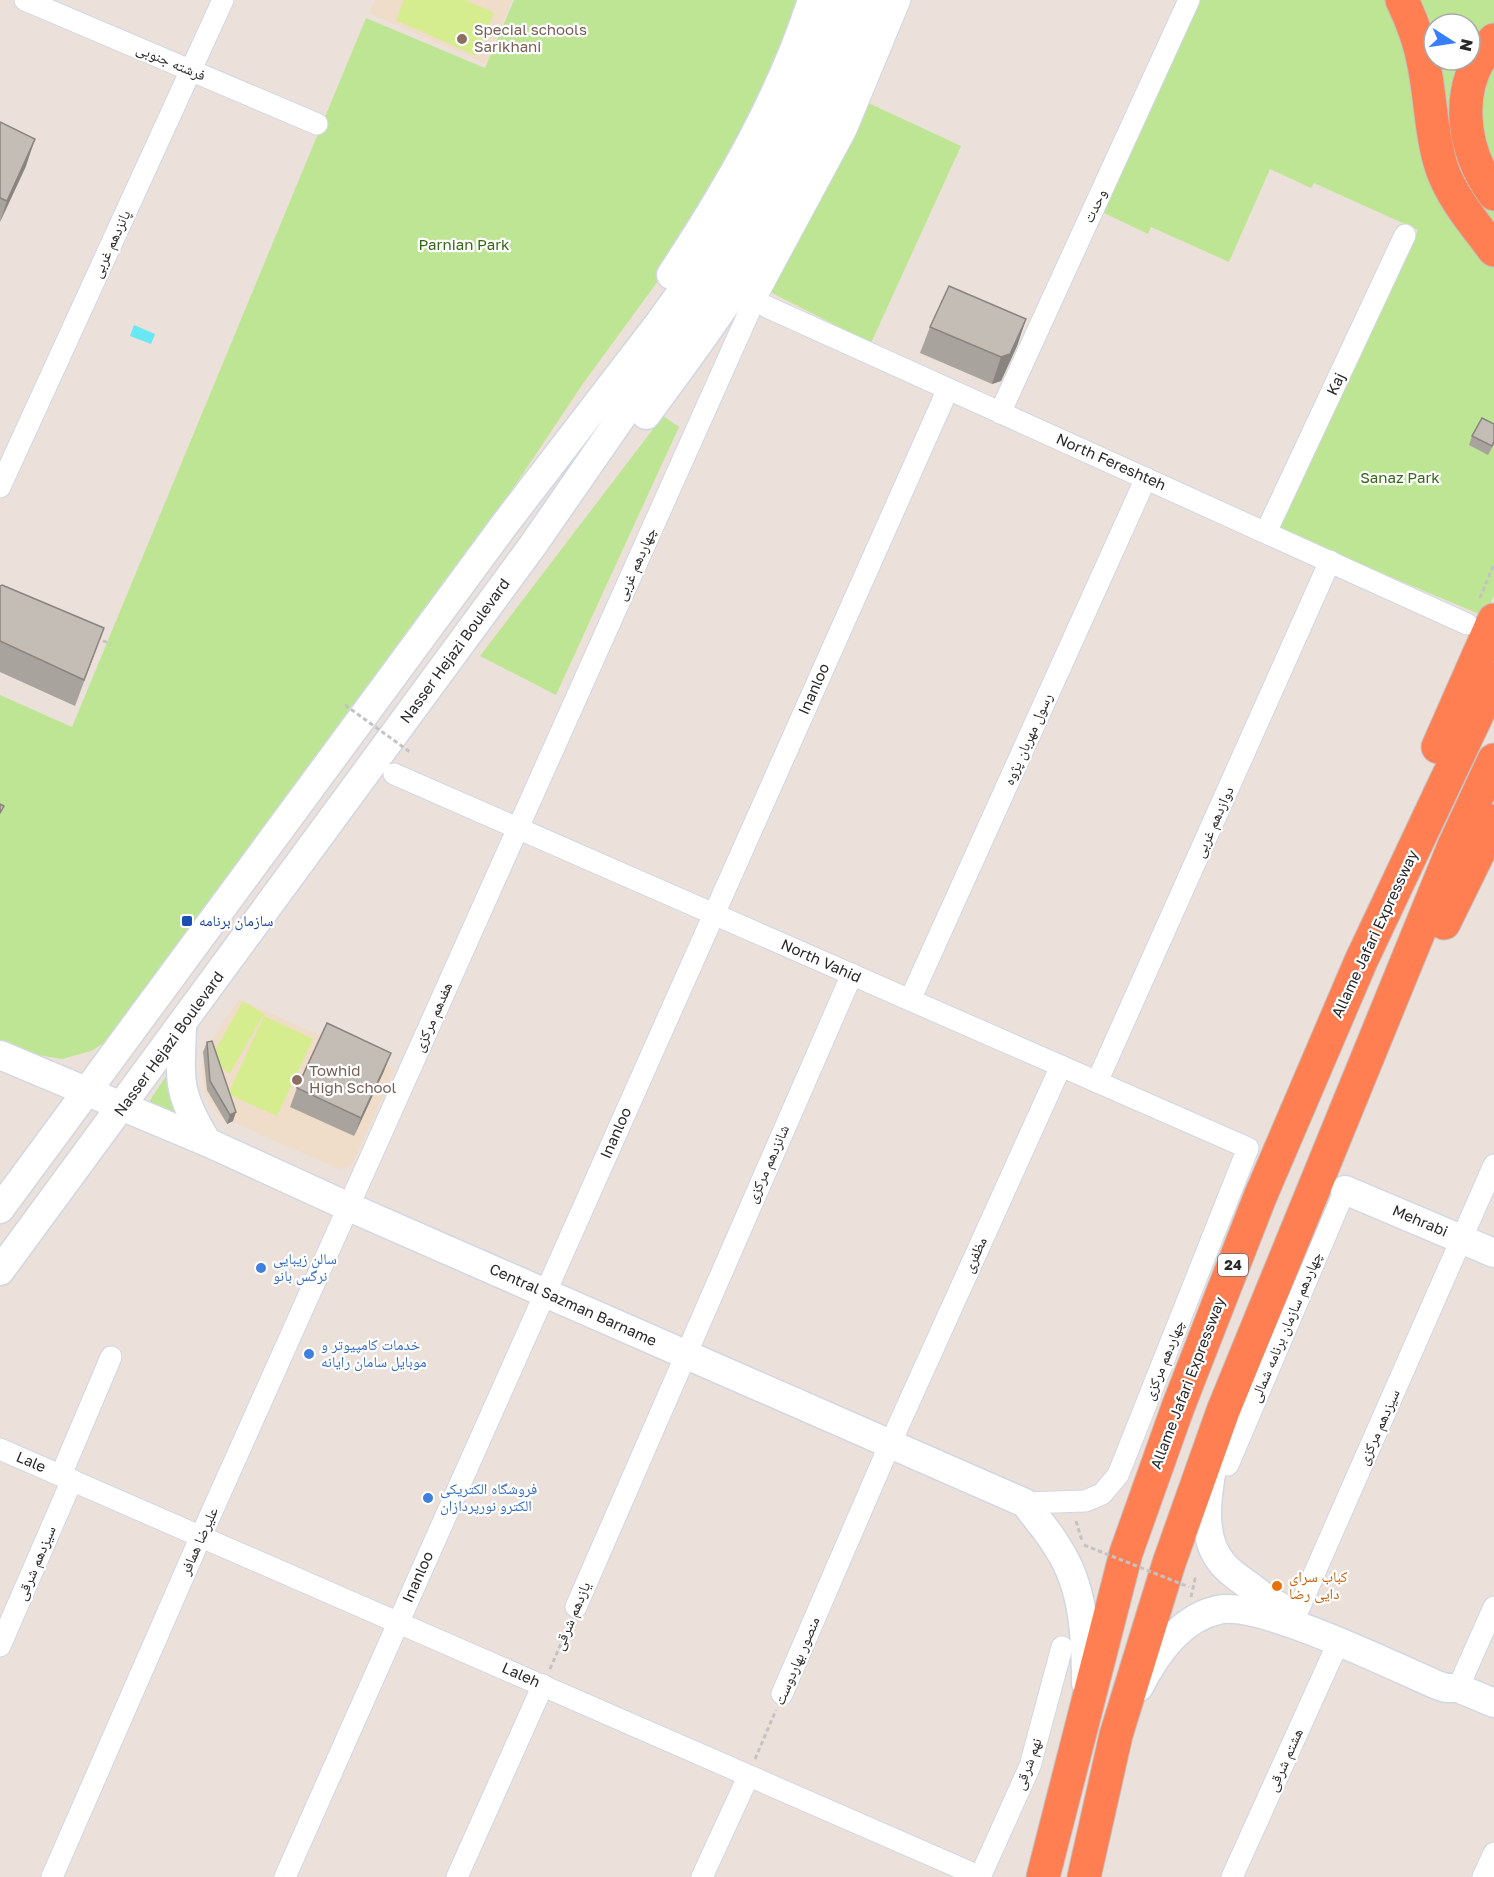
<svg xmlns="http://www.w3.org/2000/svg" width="1494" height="1877" font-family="'Golos Text','Noto Naskh Arabic',sans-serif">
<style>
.education{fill:#efdcc9}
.green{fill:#bee594;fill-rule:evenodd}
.pitch{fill:#d6ed8f}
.water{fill:#69e7f3}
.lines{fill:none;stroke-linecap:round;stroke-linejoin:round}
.street-casing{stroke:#d0d7e3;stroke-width:23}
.secondary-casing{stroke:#d0d7e3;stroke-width:31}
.highway-casing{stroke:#c3c3c3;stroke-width:35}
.path{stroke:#c3c3c3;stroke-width:3;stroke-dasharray:4.5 3;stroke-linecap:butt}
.street{stroke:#fff;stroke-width:21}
.secondary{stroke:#fff;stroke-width:28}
.highway{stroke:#ff7f53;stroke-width:33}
.path-bridge{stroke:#c3c3c3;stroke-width:3;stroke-dasharray:4.5 3;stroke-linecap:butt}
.wall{fill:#a9a39d}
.shaded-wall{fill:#89847f}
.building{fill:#c4bdb6;stroke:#89847f;stroke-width:1.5}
.education-dot{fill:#8d6e63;stroke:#fff;stroke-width:2}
.transit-dot{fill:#1a4fb4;stroke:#fff;stroke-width:2}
.shop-dot{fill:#3f7fe0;stroke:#fff;stroke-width:2}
.food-dot{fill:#e8710a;stroke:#fff;stroke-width:2}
.labels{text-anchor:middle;stroke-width:4.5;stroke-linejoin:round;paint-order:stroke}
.shield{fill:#fff;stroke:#696969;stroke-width:1.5}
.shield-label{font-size:14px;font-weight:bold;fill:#292929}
.education-label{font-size:15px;fill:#785e54;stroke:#fff;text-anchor:start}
.street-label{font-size:15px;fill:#292929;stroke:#fff}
.park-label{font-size:15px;fill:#366917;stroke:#fff}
.transit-label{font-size:15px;fill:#164399;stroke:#fff;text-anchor:start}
.shop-label{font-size:15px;fill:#366cbe;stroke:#fff;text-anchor:start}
.food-label{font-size:15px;fill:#c56008;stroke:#fff;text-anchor:start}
</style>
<rect width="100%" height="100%" fill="#ece1da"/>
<!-- education -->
<g class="education">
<polygon points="375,0 512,0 486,64 369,13"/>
<polygon points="239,999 395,1069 352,1165 339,1169 219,1116 204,1090 202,1065 206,1048"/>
</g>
<!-- green -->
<g class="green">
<polygon points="514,0 806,0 792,40 666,270 582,385 516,484 181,938 112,1038 91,1051 62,1059 38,1055 0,1040 0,695 72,727 366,18 485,68"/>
<polygon points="1196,0 1396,0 1417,65 1494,262 1494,596 1484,616 1274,528 1418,230 1314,183 1311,188 1270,169 1229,262 1151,227 1148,234 1102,212"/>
<path d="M1411 0H1494V28L1474 55 1494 205V239L1468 204ZM1434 24H1470V60H1434Z"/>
<polygon points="1494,51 1494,180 1477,144 1486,66"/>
<polygon points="862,100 961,146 871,343 764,289"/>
<polygon points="663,416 679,427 556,695 480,656"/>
<polygon points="169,1072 185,1120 148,1103"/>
</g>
<!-- pitch -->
<g class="pitch">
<polygon points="404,0 465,0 494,13 476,56 396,20"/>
<polygon points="243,1001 264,1014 230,1073 209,1061"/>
<polygon points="264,1016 313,1039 277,1116 228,1094"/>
</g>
<!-- water -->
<polygon class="water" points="134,325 155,334 151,344 130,336"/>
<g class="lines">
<!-- street casing -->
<g class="street-casing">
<g id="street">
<polyline points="25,0 317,124"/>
<polyline points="754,301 1467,624"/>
<polyline points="1000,413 1189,0"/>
<polyline points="0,487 223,0"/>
<polyline points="1266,532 1405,235"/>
<polyline points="394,774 1248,1148 1118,1475 1102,1494 1085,1501 1025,1503"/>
<polyline points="910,1000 1146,478"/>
<polyline points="1097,1082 1330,561"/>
<polyline points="0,1449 981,1877"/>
<polyline points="1228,1465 1345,1190"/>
<polyline points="61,1475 111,1357"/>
<polyline points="576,1607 852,974"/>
<polyline points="1296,1615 1494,1165"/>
<polyline points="0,1646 72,1480"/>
<polyline points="1458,1688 1494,1607"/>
<polyline points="782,1694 890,1444 1061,1066"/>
<polyline points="52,1877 201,1536 754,301 846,130 900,0"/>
<polyline points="285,1877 948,389"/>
<polyline points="457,1877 543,1685"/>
<polyline points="702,1877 748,1777"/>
<polyline points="980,1877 1030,1766 1062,1647"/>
<polyline points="1232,1877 1338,1643"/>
<polyline points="1483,1877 1494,1853"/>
</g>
</g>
<!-- secondary casing -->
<g class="secondary-casing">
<g id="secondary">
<path d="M671 275C728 188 780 99 812 0"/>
<path d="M646 415C739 291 837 151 879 0"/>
<path d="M182 1027C180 1083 177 1092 207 1142"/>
<path d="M0 1055 207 1142 349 1207 1025 1503C1036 1518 1049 1532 1058 1548 1084 1587 1086 1638 1086 1683"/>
<polyline points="1345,1190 1494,1253"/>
<polyline points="0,1209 505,524 660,322 731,223 783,126 812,64 835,0"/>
<polyline points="0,1271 533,545 747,236 802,135 858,0"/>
<path d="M1213 1463C1207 1494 1200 1537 1222 1563 1229 1572 1241 1580 1251 1587 1263 1597 1275 1605 1290 1612"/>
<path d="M1139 1687C1155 1655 1181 1618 1218 1610 1259 1600 1393 1666 1437 1685L1446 1688H1458L1494 1703"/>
</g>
</g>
<!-- highway casing -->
<g class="highway-casing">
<g id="highway">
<path d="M1402 0C1412 21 1420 42 1424 65 1431 100 1431 136 1442 169 1453 200 1475 224 1494 250"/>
<path d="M1494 40C1452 83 1461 150 1494 194"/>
<polyline points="1438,747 1494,620"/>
<polyline points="1444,923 1494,821"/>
<polyline points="1043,1877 1126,1553 1178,1407 1260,1197 1361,961 1494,679"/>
<polyline points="1084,1877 1116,1735 1169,1563 1223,1411 1454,846 1494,760"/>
</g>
</g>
<!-- path -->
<g class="path">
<polyline points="1480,598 1494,564"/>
<polyline points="96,638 111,644"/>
<polyline points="1076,1521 1082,1541"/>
<polyline points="1191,1597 1195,1579 1191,1578"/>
<polyline points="550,1669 570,1623"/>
<polyline points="755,1759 776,1710"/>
</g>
<!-- street -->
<use href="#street" class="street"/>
<!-- secondary -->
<use href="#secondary" class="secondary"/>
<!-- highway -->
<use href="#highway" class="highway"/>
<!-- path-bridge -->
<g class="path-bridge">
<polyline points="345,705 410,752"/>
<polyline points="1084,1545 1189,1587"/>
</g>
</g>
<!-- wall -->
<g class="wall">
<polygon points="0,122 26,166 0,222"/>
<polygon points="1026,319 1017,346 1001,381 992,384 920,353 930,327"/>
<polygon points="1494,424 1494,444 1488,455 1469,445 1472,436"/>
<polygon points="0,586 104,628 75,706 0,672"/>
<polygon points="207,1042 233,1121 227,1124 207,1090 203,1052"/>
<polygon points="384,1071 354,1136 290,1107 297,1088"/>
</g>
<!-- shaded-wall -->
<g class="shaded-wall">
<polygon points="35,139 26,166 0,222 7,201"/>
<polygon points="1026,319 1017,346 1001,381 992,384 1001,357"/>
<polygon points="391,1053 384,1071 354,1136 361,1118"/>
<polygon points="236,1112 233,1121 227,1124 230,1115"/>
</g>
<!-- building -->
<g class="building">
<polygon points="0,122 35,139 7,201 0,198"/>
<polygon points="949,286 1026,319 1010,354 1001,357 930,327"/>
<polygon points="1482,418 1494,424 1494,441 1492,446 1472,436"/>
<polygon points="2,585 104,628 84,680 0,641 0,586"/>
<polygon points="0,804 4,806 0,813"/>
<polygon points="327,1023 391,1053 361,1118 297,1088"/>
<polygon points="212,1041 236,1112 230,1115 210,1081 207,1042"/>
</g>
<!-- markers -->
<g class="education-dot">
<circle cx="462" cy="39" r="6"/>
<circle cx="297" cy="1080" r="6"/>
</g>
<rect class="transit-dot" x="181" y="915" width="12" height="12" rx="3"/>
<g class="shop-dot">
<circle cx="261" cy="1268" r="6"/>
<circle cx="309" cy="1354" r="6"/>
<circle cx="428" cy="1498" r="6"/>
</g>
<circle class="food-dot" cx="1277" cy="1586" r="6"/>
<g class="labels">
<!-- shield labels -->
<rect class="shield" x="1218" y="1254" width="30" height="22" rx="4.5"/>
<g class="shield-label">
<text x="1233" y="1270">24</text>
</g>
<!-- education labels -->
<g class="education-label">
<text x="474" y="35">Special schools<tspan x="474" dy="17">Sarikhani</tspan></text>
<text x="309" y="1076">Towhid<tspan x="309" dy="17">High School</tspan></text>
</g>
<!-- street labels -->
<g class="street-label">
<text transform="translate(171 62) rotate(23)" y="5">فرشته جنوبی</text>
<text transform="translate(1095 206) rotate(-65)" y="5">وحدت</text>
<text transform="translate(111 244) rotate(-65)" y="5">پانزدهم غربی</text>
<text transform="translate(1336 384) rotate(-65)" y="5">Kaj</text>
<text transform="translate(1111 462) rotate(24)" y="5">North Fereshteh</text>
<text transform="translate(636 564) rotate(-66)" y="5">چهاردهم غربی</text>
<text transform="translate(455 651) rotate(-54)" y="5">Nasser Hejazi Boulevard</text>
<text transform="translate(814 689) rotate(-66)" y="5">Inanloo</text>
<text transform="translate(1028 739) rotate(-66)" y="5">رسول مهربان پژوه</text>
<text transform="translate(1214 822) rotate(-66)" y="5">دوازدهم غربی</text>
<text transform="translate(1375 934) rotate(-65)" y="5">Allame Jafari Expressway</text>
<text transform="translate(821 961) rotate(24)" y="5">North Vahid</text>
<text transform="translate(433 1017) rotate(-66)" y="5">هفدهم مرکزی</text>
<text transform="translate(169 1044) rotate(-54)" y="5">Nasser Hejazi Boulevard</text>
<text transform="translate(616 1133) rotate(-66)" y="5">Inanloo</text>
<text transform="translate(768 1164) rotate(-66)" y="5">شانزدهم مرکزی</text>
<text transform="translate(1420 1221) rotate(23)" y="5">Mehrabi</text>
<text transform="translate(975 1255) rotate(-66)" y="5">مظفری</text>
<text transform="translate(573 1305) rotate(24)" y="5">Central Sazman Barname</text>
<text transform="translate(1286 1327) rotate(-67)" y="5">چهاردهم سازمان برنامه شمالی</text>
<text transform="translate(1164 1360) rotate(-68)" y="5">چهاردهم مرکزی</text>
<text transform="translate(1188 1383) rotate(-69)" y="5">Allame Jafari Expressway</text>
<text transform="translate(1379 1427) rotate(-66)" y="5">سیزدهم مرکزی</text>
<text transform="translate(31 1462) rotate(23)" y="5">Lale</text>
<text transform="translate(199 1541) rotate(-66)" y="5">علیرضا همافر</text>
<text transform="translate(36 1563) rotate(-67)" y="5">سیزدهم شرقی</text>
<text transform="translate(418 1577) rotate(-66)" y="5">Inanloo</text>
<text transform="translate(572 1616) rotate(-67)" y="5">یازدهم شرقی</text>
<text transform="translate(797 1661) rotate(-67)" y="5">منصور بهاردوست</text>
<text transform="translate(521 1675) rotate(24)" y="5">Laleh</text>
<text transform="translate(1285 1760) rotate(-66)" y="5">هشتم شرقی</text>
<text transform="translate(1028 1764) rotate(-70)" y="5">نهم شرقی</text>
</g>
<!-- park labels -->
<g class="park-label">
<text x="464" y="250">Parnian Park</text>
<text x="1400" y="483">Sanaz Park</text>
</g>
<!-- transit labels -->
<g class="transit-label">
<text x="199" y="926">سازمان برنامه</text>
</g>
<!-- shop labels -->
<g class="shop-label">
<text x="273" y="1264">سالن زیبایی<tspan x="273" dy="17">نرگس بانو</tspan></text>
<text x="321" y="1350">خدمات کامپیوتر و<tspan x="321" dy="17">موبایل سامان رایانه</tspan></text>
<text x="440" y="1494">فروشگاه الکتریکی<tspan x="440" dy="17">الکترو نورپردازان</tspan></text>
</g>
<!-- food labels -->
<g class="food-label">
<text x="1289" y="1582">کباب سرای<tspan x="1289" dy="17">دایی رضا</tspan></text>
</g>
</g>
<!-- north arrow -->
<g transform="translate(1452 42) rotate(102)"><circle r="28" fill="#ffffff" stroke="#a9a9a9" stroke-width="1.5"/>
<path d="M0-4.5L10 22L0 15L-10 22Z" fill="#357eff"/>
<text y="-9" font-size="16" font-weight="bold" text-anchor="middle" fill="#292929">N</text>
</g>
</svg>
